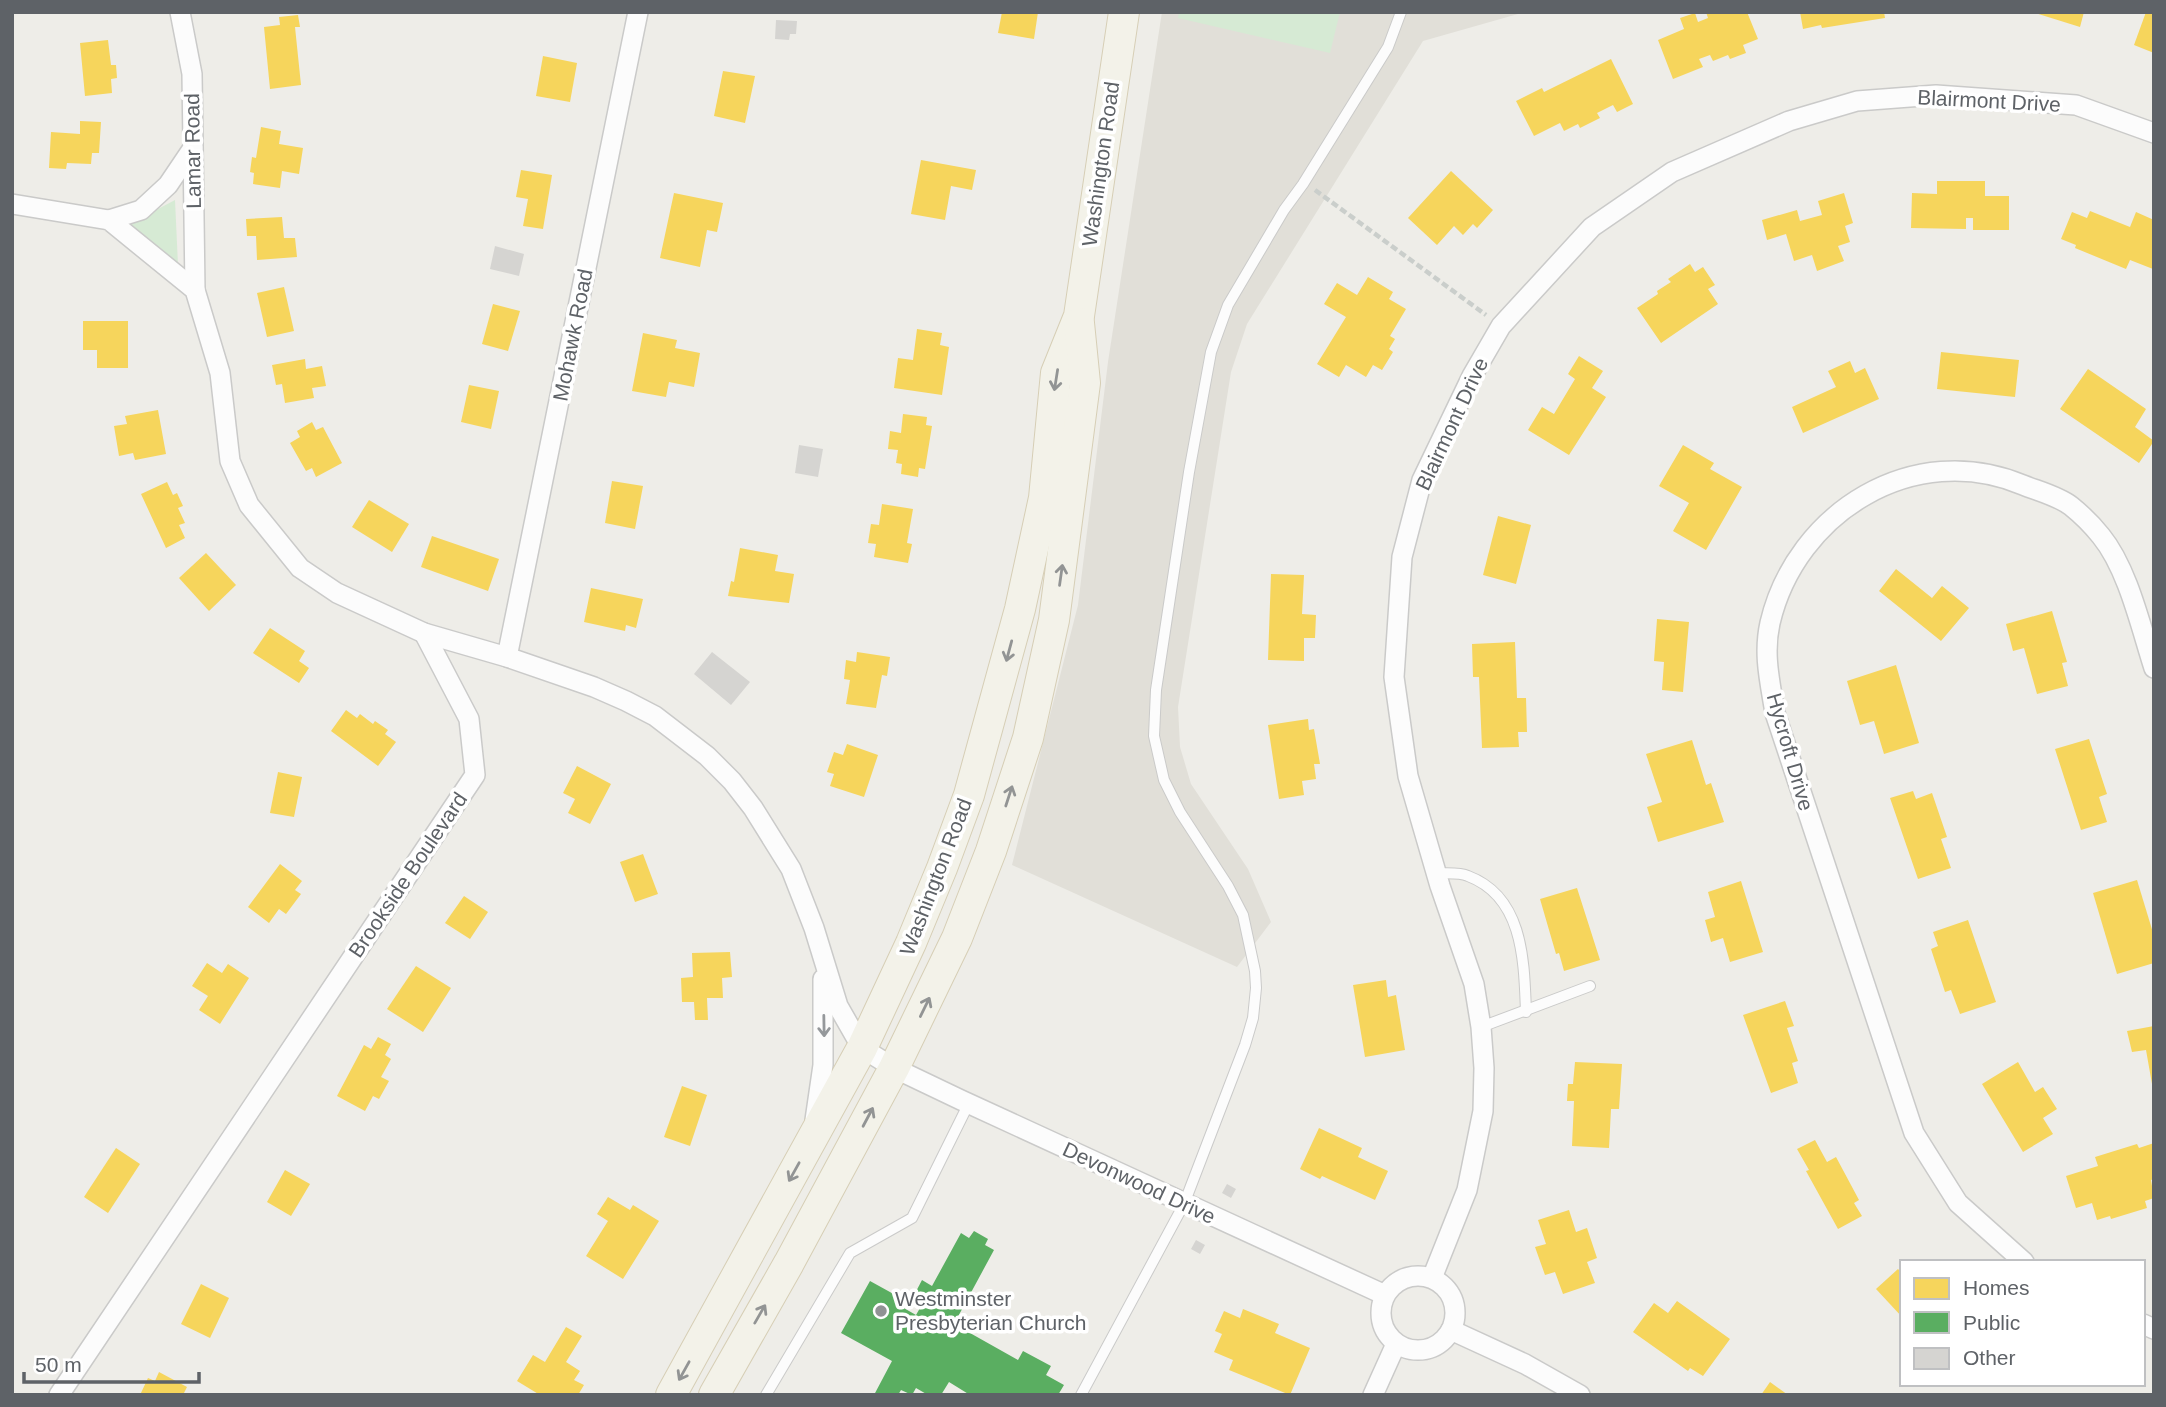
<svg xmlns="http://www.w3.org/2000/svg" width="2166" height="1407" font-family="Arial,sans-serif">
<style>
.education{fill:#e1dfd8}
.green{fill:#d6ead4}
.homes{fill:#f6d55c}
.public{fill:#5aae61}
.building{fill:#d5d4d1}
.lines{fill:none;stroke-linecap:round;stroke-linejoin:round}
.service-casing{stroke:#cacac9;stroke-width:12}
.minor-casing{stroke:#cacac9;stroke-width:22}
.primary-casing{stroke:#d6ceb5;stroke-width:32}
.path{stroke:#cacecb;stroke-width:4.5;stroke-dasharray:7 3.5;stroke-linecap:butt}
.service{stroke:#fcfcfc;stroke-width:10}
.minor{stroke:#fcfcfc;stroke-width:19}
.primary{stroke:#f3f2e9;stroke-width:30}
.oneway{stroke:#929494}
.oneway2{stroke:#95989b}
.poi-dot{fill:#909394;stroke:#fff;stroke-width:2.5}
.labels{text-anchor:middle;stroke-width:7;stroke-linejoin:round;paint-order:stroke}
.street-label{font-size:21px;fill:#5e6267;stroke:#fff}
.poi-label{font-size:21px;fill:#5e6267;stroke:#fff;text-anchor:start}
</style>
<rect width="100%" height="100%" fill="#eeede8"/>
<!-- education -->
<polygon class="education" points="1162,12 1525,12 1423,41 1247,324 1231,372 1178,707 1180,747 1191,784 1248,869 1271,922 1237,967 1012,865 1078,605 1108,362"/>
<!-- green -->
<g class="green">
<polygon points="1179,12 1340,12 1330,53 1178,18"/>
<polygon points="175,200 178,265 126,226"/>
</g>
<!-- homes -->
<g class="homes">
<polygon points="1002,12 1038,12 1034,39 998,33"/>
<polygon points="1706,12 1747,12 1758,39 1743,45 1746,53 1730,59 1728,55 1713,61 1710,55 1699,59 1703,67 1673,79 1658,40 1684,29 1680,18 1695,13 1698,22 1708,18"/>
<polygon points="1800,12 1884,12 1885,18 1822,28 1821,25 1803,29"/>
<polygon points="2032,12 2084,12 2080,27"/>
<polygon points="2146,12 2154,12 2154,53 2134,45"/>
<polygon points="298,15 300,27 295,27 301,85 270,89 264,27 280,25 279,17"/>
<polygon points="108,40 111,65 116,65 117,78 111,79 112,93 85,96 80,43"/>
<polygon points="543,56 577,63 570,102 536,96"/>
<polygon points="1611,59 1633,104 1617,112 1613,105 1597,113 1600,118 1580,128 1578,124 1564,131 1560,123 1534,136 1516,101 1542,88 1544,92"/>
<polygon points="723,71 755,76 745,123 714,116"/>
<polygon points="80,121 101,122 99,153 92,153 91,164 67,163 66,169 49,168 51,132 80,134"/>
<polygon points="261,127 281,131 279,144 303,148 299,174 282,171 280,188 253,184 254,173 250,172 252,157 256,158"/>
<polygon points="921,160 976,170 972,190 951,186 945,220 911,214"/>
<polygon points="521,170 552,175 543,229 523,226 528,199 516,197"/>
<polygon points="1451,171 1493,210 1477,228 1473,224 1463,235 1454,226 1437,245 1408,218"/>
<polygon points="1937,181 1985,181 1985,196 2009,196 2009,230 1973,230 1973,218 1966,218 1966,229 1911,228 1912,193 1937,194"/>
<polygon points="674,193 723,203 717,232 707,230 700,267 660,258"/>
<polygon points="1844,193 1853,223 1845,226 1850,242 1838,246 1844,261 1817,271 1812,255 1794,261 1786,234 1767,240 1762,220 1797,210 1800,221 1822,215 1818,201"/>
<polygon points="2090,211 2130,227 2136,212 2154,220 2153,269 2130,260 2126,269 2075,248 2076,245 2061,239 2072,212 2087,218"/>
<polygon points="282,217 284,238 295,238 297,257 257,260 256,236 247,236 246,219"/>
<polygon points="1690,264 1695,272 1703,267 1715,285 1708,289 1718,304 1661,343 1637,308 1658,294 1657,291 1671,282 1668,279"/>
<polygon points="1368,277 1393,292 1389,299 1406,309 1390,336 1395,339 1389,349 1393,352 1382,370 1373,365 1366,377 1346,365 1339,377 1317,364 1346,317 1324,304 1337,283 1357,295"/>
<polygon points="284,287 294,331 267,337 257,293"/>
<polygon points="493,304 520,311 508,351 482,344"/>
<polygon points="83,321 128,321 128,368 97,368 97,350 83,350"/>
<polygon points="917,329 942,333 940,345 949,347 942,395 894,388 898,358 913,360"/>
<polygon points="643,333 677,340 675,348 700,353 694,387 669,382 666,397 632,391"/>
<polygon points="1941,352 2019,360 2015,397 1937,389"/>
<polygon points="1579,356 1603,371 1592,388 1606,397 1569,455 1528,430 1542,407 1554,414 1575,379 1568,374"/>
<polygon points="305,359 306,369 322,366 326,386 312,388 314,398 285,403 282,384 276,385 272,365"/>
<polygon points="1850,361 1855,373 1865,368 1879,399 1803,433 1792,407 1836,387 1828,371"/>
<polygon points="2088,369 2146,409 2135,427 2154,441 2139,463 2060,409"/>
<polygon points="469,385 499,391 491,429 461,422"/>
<polygon points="158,410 166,454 135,460 133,453 119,456 114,426 127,424 125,416"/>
<polygon points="903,414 927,417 926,425 932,426 925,469 919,468 918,477 901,474 902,464 896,463 898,450 888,449 890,431 901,433"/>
<polygon points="312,422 316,430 323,427 342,463 316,477 312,468 306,471 290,443 300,437 297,431"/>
<polygon points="1683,445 1714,463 1710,469 1742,487 1706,550 1673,531 1689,503 1659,486"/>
<polygon points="612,481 643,486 635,529 605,523"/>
<polygon points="167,482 173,495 177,493 183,506 178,508 185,523 179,525 185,538 166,548 141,494"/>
<polygon points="369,500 409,524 392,552 352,527"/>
<polygon points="882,504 913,509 907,543 912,544 908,563 874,557 876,544 868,543 871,524 879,525"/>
<polygon points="1498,516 1531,525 1516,584 1483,575"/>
<polygon points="432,536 499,559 488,591 421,567"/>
<polygon points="740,548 778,555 775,571 794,574 789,603 728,596 731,581 734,582"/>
<polygon points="206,553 236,585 209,611 179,578"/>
<polygon points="1896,569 1932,598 1942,586 1969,608 1941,641 1879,591"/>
<polygon points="1271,574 1304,575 1302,614 1316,615 1315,638 1304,638 1304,661 1268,660"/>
<polygon points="591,588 643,599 636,628 626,625 625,631 584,622"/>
<polygon points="2052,611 2067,662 2062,663 2068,686 2037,694 2024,648 2013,651 2006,624"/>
<polygon points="1657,619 1689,622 1683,692 1662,690 1664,662 1654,661"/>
<polygon points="270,628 305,651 299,661 309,668 299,683 253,653"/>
<polygon points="1515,642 1517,698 1526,698 1527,732 1518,732 1519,747 1482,748 1479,677 1473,677 1472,644"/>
<polygon points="857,652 890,657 887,676 882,675 876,708 846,704 850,680 844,679 846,660 856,662"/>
<polygon points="1896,665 1919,743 1884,754 1874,721 1860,725 1847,681"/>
<polygon points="346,710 357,718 360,714 373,724 375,721 388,730 385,734 396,742 378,766 331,731"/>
<polygon points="1308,719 1309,730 1314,729 1320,764 1314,764 1316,779 1302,781 1304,795 1279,799 1268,725"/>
<polygon points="2089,739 2107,794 2099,797 2107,822 2081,830 2055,749"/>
<polygon points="1692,740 1706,785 1711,783 1724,822 1658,842 1647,807 1662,802 1646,754"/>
<polygon points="847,744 878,755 864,797 830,786 834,774 827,772 834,752 843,755"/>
<polygon points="577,766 611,784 590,824 568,813 575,799 563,793"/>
<polygon points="278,772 302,777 294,817 270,813"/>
<polygon points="1913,791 1916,799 1932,793 1947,837 1941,839 1951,868 1918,879 1890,798"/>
<polygon points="643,854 658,894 635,902 620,862"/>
<polygon points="280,864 302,881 295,890 301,894 286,914 279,909 269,923 248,907"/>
<polygon points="2137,880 2154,936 2154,963 2117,974 2093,893"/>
<polygon points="1741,881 1763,952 1730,962 1723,938 1711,942 1705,920 1715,917 1708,892"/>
<polygon points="1577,888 1600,960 1564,971 1559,953 1556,954 1540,899"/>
<polygon points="464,896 488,912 470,939 445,923"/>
<polygon points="1968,920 1996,1002 1960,1014 1951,990 1945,992 1931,949 1938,946 1933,932"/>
<polygon points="730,952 732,977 722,978 723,998 707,998 708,1020 695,1020 694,1002 682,1002 681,978 693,977 692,953"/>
<polygon points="207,963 222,973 228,964 249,978 220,1024 199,1010 208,996 192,986"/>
<polygon points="416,966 451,988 423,1032 387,1009"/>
<polygon points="1386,980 1388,997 1396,995 1405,1050 1365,1057 1353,985"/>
<polygon points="1785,1001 1794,1026 1787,1028 1798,1061 1792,1063 1798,1083 1771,1093 1743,1015"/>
<polygon points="2154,1026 2154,1084 2152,1084 2146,1050 2132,1052 2127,1031"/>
<polygon points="378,1037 391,1044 385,1055 391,1059 381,1077 389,1081 379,1099 373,1096 365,1111 337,1096 364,1045 371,1049"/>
<polygon points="1575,1062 1622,1064 1619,1109 1611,1109 1609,1148 1572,1146 1574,1101 1567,1101 1568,1084 1573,1084"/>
<polygon points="2018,1062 2035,1092 2043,1087 2057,1109 2043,1118 2053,1134 2023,1152 1982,1084"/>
<polygon points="682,1086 707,1095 690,1146 664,1137"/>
<polygon points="1319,1128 1362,1148 1358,1157 1388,1171 1375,1200 1322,1176 1320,1179 1300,1169"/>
<polygon points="1815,1140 1827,1162 1836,1157 1859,1200 1854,1203 1862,1216 1838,1229 1806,1171 1809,1170 1797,1149"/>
<polygon points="2154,1143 2154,1179 2151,1180 2154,1198 2145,1201 2147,1208 2111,1219 2110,1216 2097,1220 2092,1203 2076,1208 2066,1176 2098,1166 2095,1157 2137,1144 2139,1148"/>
<polygon points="116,1148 140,1164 108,1213 84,1197"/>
<polygon points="285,1170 310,1184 291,1216 267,1202"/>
<polygon points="608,1197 630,1210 633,1205 659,1221 623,1279 586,1256 608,1221 597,1214"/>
<polygon points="1569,1210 1576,1232 1587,1228 1597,1258 1587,1262 1595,1283 1563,1294 1555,1272 1545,1275 1535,1247 1546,1244 1538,1220"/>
<polygon points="1898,1269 1902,1273 1902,1317 1876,1289"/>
<polygon points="201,1284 229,1298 210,1338 181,1324"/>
<polygon points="1677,1301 1730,1339 1703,1376 1690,1368 1688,1371 1633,1332 1654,1303 1668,1313"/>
<polygon points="1243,1309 1279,1324 1275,1333 1310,1348 1290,1395 1229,1370 1233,1360 1214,1352 1222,1334 1215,1331 1224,1311 1240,1318"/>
<polygon points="566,1327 582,1336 566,1362 580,1371 574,1380 584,1385 578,1395 540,1395 517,1381 533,1355 545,1362"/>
<polygon points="159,1372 187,1387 183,1395 140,1395 148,1378 155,1381"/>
<polygon points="1770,1382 1788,1395 1761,1395"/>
</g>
<!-- public -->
<polygon class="public" points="974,1231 988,1239 985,1245 994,1250 954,1324 1018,1360 1023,1351 1051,1366 1046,1375 1064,1385 1058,1395 970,1395 949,1382 941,1395 928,1395 916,1388 912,1395 901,1390 898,1395 874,1395 892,1361 841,1333 870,1281 899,1297 895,1303 916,1315 920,1308 910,1303 922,1280 932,1286 961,1233 969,1238"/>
<!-- building -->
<g class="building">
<polygon points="776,20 797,21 796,34 790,34 789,40 775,39"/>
<polygon points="495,246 524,254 519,276 490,269"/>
<polygon points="799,445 823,449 818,477 795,473"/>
<polygon points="712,652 750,682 731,705 694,674"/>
<polygon points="1227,1184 1236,1189 1231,1198 1222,1193"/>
<polygon points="1196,1240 1205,1245 1200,1254 1191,1249"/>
</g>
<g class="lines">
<!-- service casing -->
<g class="service-casing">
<g id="service">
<path d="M1436 873C1446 874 1459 872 1468 876 1524 897 1524 962 1526 1012"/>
<polyline points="1481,1027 1590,986"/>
<polyline points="766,1395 850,1253 912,1218 969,1103"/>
<polyline points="1081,1395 1184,1204 1245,1045 1253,1018 1256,988 1255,971 1243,915 1228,886 1180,812 1164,780 1154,736 1156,690 1189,472 1211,352 1228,305 1284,210 1303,184 1388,47 1401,12"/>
</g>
</g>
<!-- minor casing -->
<g class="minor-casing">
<g id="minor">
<polyline points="180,12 192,74 195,290"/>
<polyline points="12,204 109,220 195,290 220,373 230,461 249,505 300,568 337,593 424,633 507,657 594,687 626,701 655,716 707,756 732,781 753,808 791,869 814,928 838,1006 862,1048 894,1068 961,1100 1385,1295"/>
<polyline points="109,220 141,210 168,185 193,148"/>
<polyline points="507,657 638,12"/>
<polyline points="815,1120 823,1065 823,979"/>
<path d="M2024 1262 1958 1203 1914 1133 1775 713C1770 682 1763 654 1770 623 1796 512 1914 439 2023 485 2038 491 2058 496 2071 506 2081 514 2093 526 2101 536 2128 569 2141 628 2154 668"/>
<circle cx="1418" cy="1313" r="37"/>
<polyline points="1432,1278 1467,1190 1483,1111 1484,1068 1481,1027 1474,984 1440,886 1408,776 1394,677 1402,557 1422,480 1472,376 1501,326 1592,227 1672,172 1789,121 1857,101 1936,95 2076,105 2154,133"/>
<polyline points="2143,1324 2154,1329"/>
<polyline points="1451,1330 1525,1364 1580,1395"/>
<polyline points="59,1395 475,775 469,719 424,633"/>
<polyline points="1373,1395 1396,1344"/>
</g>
</g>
<!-- primary casing -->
<g class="primary-casing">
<g id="primary">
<polyline points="671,1395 862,1048 911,943 942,868 969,795 1020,609 1044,498 1056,373 1079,316 1124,12"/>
<polyline points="714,1395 789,1263 894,1068 957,938 991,851 1028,738 1054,620 1085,383 1079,323"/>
</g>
</g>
<!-- path -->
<polyline class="path" points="1315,190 1486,315"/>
<!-- service -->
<use href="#service" class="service"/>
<!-- minor -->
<use href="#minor" class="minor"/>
<!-- primary -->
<use href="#primary" class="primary"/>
</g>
<!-- one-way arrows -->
<defs><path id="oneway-shaft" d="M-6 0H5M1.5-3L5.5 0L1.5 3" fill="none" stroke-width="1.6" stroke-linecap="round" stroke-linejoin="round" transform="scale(1.75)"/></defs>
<g class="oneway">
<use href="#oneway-shaft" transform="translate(1056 380) rotate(99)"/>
<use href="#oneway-shaft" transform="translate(1061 575) rotate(-82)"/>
<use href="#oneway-shaft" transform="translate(1009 651) rotate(105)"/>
<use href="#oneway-shaft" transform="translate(1009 796) rotate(-72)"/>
<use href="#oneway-shaft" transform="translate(925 1007) rotate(-64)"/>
<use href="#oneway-shaft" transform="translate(868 1117) rotate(-62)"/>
<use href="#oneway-shaft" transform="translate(794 1172) rotate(119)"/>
<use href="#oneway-shaft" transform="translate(760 1314) rotate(-60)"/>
<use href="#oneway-shaft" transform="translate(684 1371) rotate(119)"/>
</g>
<use class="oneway2" href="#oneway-shaft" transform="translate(824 1026) rotate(89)"/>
<!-- markers -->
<circle class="poi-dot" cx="881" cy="1311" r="7"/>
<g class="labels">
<!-- street labels -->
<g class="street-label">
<text transform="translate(1989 101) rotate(3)" y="7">Blairmont Drive</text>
<text transform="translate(193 151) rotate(-91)" y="7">Lamar Road</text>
<text transform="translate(1101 164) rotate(-82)" y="7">Washington Road</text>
<text transform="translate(573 335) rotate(-79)" y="7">Mohawk Road</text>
<text transform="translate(1452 424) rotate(-65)" y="7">Blairmont Drive</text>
<text transform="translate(1790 752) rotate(74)" y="7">Hycroft Drive</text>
<text transform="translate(408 875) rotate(-56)" y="7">Brookside Boulevard</text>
<text transform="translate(936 877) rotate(-69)" y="7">Washington Road</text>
<text transform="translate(1139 1183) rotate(25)" y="7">Devonwood Drive</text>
</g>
<!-- poi labels -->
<g class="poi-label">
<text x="895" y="1306">Westminster<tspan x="895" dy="24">Presbyterian Church</tspan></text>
</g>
</g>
<!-- border -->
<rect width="2166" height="1407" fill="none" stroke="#5e6267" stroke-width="28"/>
<!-- legend -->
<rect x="1900" y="1260" width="245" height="126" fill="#ffffff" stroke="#bfc0c2" stroke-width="2"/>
<rect x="1914" y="1278" width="35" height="21" fill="#f6d55c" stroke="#bfc0c2" stroke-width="2"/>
<text x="1963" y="1295" font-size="21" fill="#5e6267">Homes</text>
<rect x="1914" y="1312" width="35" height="21" fill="#5aae61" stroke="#bfc0c2" stroke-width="2"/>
<text x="1963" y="1330" font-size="21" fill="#5e6267">Public</text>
<rect x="1914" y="1348" width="35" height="21" fill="#d5d4d1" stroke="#bfc0c2" stroke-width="2"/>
<text x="1963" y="1365" font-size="21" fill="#5e6267">Other</text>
<!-- scale -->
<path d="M24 1372v10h175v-10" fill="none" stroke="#5e6267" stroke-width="3.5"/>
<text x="35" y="1372" font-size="21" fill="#5e6267" stroke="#ffffff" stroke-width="5" paint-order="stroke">50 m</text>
</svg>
